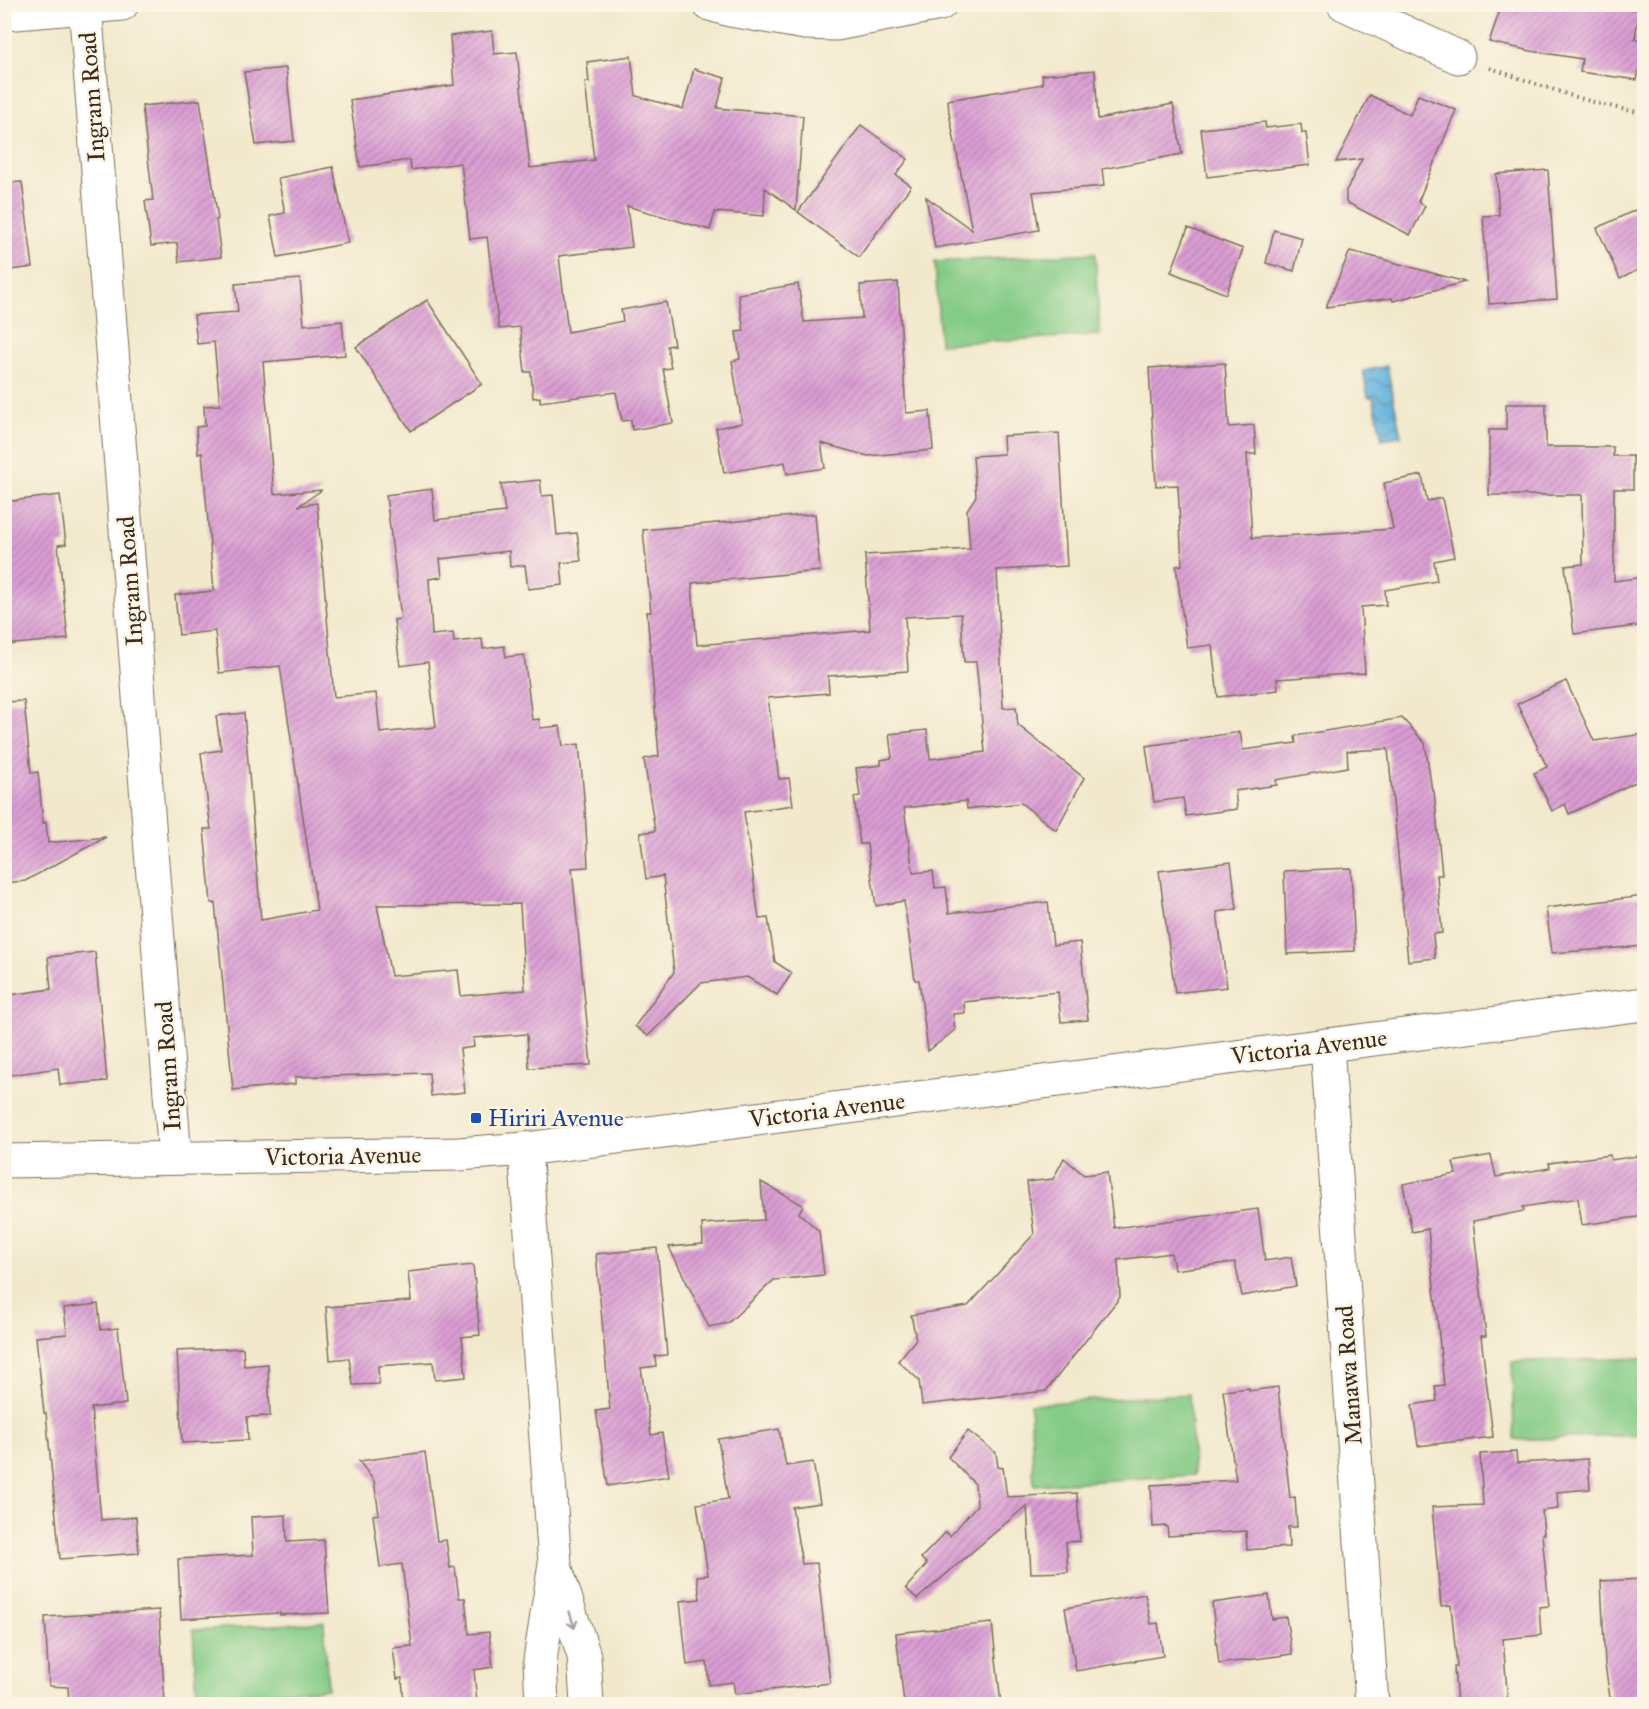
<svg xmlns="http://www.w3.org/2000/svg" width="1649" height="1709" font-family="'IM FELL Great Primer',serif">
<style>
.grass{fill:#84cb86;stroke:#607a52;stroke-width:1.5}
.water{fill:url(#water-waves);stroke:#506e7e;stroke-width:1.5}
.building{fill:url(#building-hatch);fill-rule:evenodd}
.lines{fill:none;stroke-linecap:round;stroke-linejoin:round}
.minor-casing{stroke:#7b6d5b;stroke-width:35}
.major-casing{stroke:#7b6d5b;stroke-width:35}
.path{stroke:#7b6d5b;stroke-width:4;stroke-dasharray:1.5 4.5;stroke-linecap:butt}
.minor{stroke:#fff;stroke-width:33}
.major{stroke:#fff;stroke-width:33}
.oneway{stroke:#a79f9a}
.transit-dot{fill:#1a4fb4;stroke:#fcf5e5;stroke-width:2}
.labels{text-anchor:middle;stroke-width:5;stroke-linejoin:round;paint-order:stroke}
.street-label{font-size:24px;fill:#3b2a1e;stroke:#fcf5e5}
.transit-label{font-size:24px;fill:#164399;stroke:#fcf5e5;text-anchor:start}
</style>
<defs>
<pattern id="water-waves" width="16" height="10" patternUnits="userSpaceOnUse" patternTransform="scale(1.5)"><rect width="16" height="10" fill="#64b2dd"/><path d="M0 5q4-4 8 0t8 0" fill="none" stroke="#5491b3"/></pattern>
<pattern id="building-hatch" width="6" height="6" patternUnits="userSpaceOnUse" patternTransform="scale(1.5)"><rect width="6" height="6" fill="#da9dd4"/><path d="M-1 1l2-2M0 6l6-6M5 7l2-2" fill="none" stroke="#b280ab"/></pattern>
</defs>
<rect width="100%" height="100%" fill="#fcf5e5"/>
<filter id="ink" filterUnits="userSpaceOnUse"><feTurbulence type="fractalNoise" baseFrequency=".0167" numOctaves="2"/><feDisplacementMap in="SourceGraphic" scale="12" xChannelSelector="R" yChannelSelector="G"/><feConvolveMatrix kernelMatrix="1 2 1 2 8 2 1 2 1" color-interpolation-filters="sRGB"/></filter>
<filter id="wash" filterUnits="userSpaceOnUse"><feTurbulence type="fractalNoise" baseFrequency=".008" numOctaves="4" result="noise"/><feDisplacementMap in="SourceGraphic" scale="24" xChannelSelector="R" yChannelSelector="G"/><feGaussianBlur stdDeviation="1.35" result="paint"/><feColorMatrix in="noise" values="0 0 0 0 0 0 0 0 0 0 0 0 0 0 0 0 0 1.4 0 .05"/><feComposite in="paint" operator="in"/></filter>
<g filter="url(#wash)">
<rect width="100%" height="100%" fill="#f2e9cd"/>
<!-- grass -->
<g class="grass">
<polygon points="1095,253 1100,335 940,344 935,262"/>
<polygon points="1644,1358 1644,1435 1514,1440 1512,1362"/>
<polygon points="1189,1394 1194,1475 1034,1485 1030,1404"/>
<polygon points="324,1622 328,1689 197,1696 193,1630"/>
</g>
<!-- water -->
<polygon class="water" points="1387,366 1401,436 1382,439 1373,397 1368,397 1363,371"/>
<g id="blocks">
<!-- building -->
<g class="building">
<polygon points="1502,4 1623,4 1622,8 1639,10 1635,39 1644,40 1637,80 1580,72 1582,59 1531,51 1489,42"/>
<polygon points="492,31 494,54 517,52 530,168 594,160 585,82 589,82 587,62 631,56 636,96 683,109 694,69 725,78 717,108 803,116 796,210 765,188 764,216 715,212 710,230 627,206 632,247 559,256 568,332 623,321 621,310 666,302 674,345 667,346 671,368 663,369 673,423 632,430 631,420 622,421 616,392 540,402 540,397 533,398 531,372 525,372 520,327 499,329 487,237 470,239 461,163 411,170 410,160 360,167 350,100 454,85 450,36"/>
<polygon points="286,68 294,141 256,145 244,72"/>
<polygon points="1095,70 1098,119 1173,104 1182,154 1102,169 1104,186 1033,192 1039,230 935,248 926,197 972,230 949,113 948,100 1043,84 1042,75"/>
<polygon points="1370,95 1410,115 1418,95 1456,110 1418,202 1425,206 1410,235 1346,202 1346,191 1362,159 1336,162"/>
<polygon points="200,100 218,219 216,220 221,257 179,262 177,243 151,246 145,201 153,200 142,106"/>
<polygon points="1265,122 1266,128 1301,124 1302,133 1306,133 1310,165 1207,177 1201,129"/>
<polygon points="861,125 908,159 896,175 911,186 859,257 798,212"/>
<polygon points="333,167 348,243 278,257 270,216 285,213 278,178"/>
<polygon points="1548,170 1557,299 1489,304 1483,216 1499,215 1496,174"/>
<polygon points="22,182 33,267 4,271 4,183"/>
<polygon points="1644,206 1644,267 1620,279 1597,228"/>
<polygon points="1188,228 1243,249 1226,294 1171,272"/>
<polygon points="1274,230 1302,238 1294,271 1266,263"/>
<polygon points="1350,251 1378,258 1465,282 1393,301 1392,298 1326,307"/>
<path d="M300 279 304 325 342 321 345 355 263 362 274 494 322 490 298 506 317 503 334 697 376 693 380 733 436 727 428 662 400 666 394 620 401 619 386 495 432 489 435 520 505 512 501 484 540 480 542 496 553 495 557 535 577 533 581 561 561 563 563 585 528 589 525 565 510 567 509 551 440 559 442 577 429 579 432 635 453 633 454 642 482 639 483 649 504 646 506 657 524 655 532 720 539 719 540 728 560 726 563 746 579 744 585 808 588 867 572 868 591 1065 529 1068 527 1034 473 1038 474 1047 460 1049 465 1092 431 1096 429 1073 295 1077V1084L233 1090 215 903H211L204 829H211L201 753 221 750 216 716 244 713 261 920 317 910 280 666 219 673 215 631 179 635 175 595 214 591 202 453 198 454 196 427 205 426 204 406 220 405 214 342 197 344 194 315 238 312 235 284ZM520 904 525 990 461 996 458 970 391 976 377 905Z"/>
<polygon points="898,282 906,413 930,411 933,450 868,456 821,443 825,468 787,474 785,462 724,473 716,428 742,423 732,361 740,359 736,332 744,331 738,294 798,284 804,322 862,318 860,285"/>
<polygon points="427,300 482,384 411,431 356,347"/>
<polygon points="1225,363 1229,427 1254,425 1256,454 1247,454 1252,538 1393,529 1384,483 1422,475 1427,501 1442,498 1454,557 1434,561 1437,581 1385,590 1386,605 1361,607 1365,673 1277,679 1278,690 1218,697 1212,645 1187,648 1176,566 1182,565 1178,485 1156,486 1149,368"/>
<polygon points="1506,404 1546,404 1546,447 1613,447 1613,456 1633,456 1633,489 1614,489 1614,581 1644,577 1644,625 1574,634 1565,566 1583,564 1582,495 1489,495 1489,430 1506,430"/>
<polygon points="1059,433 1067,566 997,570 1003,708 1016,707 1018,725 1084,778 1056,830 1021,803 967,809 966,801 904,808 913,873 933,871 935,888 946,887 949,913 1048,902 1053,945 1080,942 1088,1020 1061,1022 1058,992 964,1002 965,1013 953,1014 955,1030 928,1051 919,980 915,980 904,901 876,906 867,844 860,844 854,797 860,796 856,768 881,765 881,760 892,758 889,734 927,730 930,759 985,752 976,662 964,662 961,614 905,617 908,671 828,676 829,693 768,698 779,779 789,778 793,805 744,812 759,919 768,918 775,962 792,973 777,995 747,977 701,983 648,1036 635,1026 674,972 663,876 646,879 640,833 655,831 644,759 659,756 647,612 651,612 643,530 815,514 820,571 692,583 697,645 870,630 865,555 970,549 967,510 976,496 973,456 1004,454 1003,436"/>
<polygon points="60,495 66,544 58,545 68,639 4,645 4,502"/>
<polygon points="1566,681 1594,741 1644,734 1644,778 1569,814 1565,804 1552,811 1534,773 1547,767 1517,704"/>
<polygon points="24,701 31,773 38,772 43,823 46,822 48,843 106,837 25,881 4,883 4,702"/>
<polygon points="1402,718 1425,743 1432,791 1434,791 1442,875 1437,875 1442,933 1433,934 1435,958 1408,961 1388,749 1347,751 1348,767 1276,780 1277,785 1235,791 1237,809 1186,816 1183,798 1154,802 1146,746 1240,732 1243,750 1296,743 1295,736"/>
<polygon points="1231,862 1237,909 1217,912 1227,987 1175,993 1159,871"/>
<polygon points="1351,868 1355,951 1287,954 1284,871"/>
<polygon points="1644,896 1644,946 1552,953 1546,908"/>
<polygon points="95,952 107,1081 60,1085 58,1068 4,1076 4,996 51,989 48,957"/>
<polygon points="1491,1155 1496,1177 1550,1168 1549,1163 1610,1155 1611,1160 1644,1155 1644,1216 1582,1225 1578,1198 1523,1207 1524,1211 1473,1221 1486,1336 1481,1336 1493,1437 1418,1446 1412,1405 1437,1401 1435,1386 1444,1385 1428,1229 1412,1232 1403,1184 1456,1174 1453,1162"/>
<polygon points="1064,1158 1084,1175 1107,1172 1114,1228 1258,1209 1265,1261 1291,1257 1296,1286 1242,1296 1235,1262 1174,1270 1171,1253 1118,1260 1120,1297 1046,1391 922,1405 919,1380 898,1361 916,1339 911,1315 968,1306 1034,1234 1027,1182 1053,1179"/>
<polygon points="761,1182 803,1205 799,1213 819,1231 824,1275 774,1280 728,1323 709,1327 669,1247 703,1244 702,1224 764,1220"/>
<polygon points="657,1248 667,1355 655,1356 656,1366 641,1368 651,1435 662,1433 669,1476 608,1486 596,1411 610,1409 596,1254"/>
<polygon points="473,1265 480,1335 462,1337 466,1377 435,1380 433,1362 378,1366 379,1384 353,1385 349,1358 330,1360 326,1307 411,1301 408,1272"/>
<polygon points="98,1304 101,1330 118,1328 126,1404 91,1408 101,1520 136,1517 139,1553 60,1559 46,1413 44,1413 36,1337 67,1334 64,1308"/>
<polygon points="243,1348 244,1366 268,1364 270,1416 247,1417 248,1440 182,1443 177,1351"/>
<polygon points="1278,1387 1290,1498 1295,1497 1297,1527 1288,1527 1289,1547 1247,1550 1246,1531 1168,1536 1167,1526 1153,1527 1151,1485 1236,1480 1223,1391 1249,1388 1249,1391"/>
<polygon points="779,1429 786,1466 813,1462 820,1503 792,1507 802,1564 817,1563 830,1683 735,1694 733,1682 709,1685 707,1662 687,1665 680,1601 700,1599 697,1576 708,1575 697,1504 728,1499 718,1439"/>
<polygon points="968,1431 996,1453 998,1467 1003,1468 1007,1497 1077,1493 1080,1541 1066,1542 1068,1572 1031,1573 1027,1505 917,1599 906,1588 927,1564 921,1558 946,1532 950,1536 977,1505 975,1484 948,1457"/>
<polygon points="425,1452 437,1541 446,1540 450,1568 455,1567 459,1598 465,1598 469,1634 489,1632 493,1667 474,1670 477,1704 404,1704 402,1678 397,1679 393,1648 412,1646 402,1564 380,1567 373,1515 379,1514 374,1481 359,1461"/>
<polygon points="1516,1452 1517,1463 1588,1459 1590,1489 1557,1492 1558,1509 1542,1511 1544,1534 1542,1534 1549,1606 1539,1607 1541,1635 1503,1639 1508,1704 1457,1704 1454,1667 1457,1667 1451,1605 1441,1606 1432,1507 1483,1505 1480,1454"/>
<polygon points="286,1515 287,1542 324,1540 329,1613 280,1615 280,1613 181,1619 178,1559 253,1555 251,1517"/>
<polygon points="1643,1579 1644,1704 1611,1704 1605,1665 1601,1581"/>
<polygon points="1145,1594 1151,1624 1158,1623 1163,1656 1076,1671 1065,1608"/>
<polygon points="1269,1595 1272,1619 1286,1617 1292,1654 1219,1664 1212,1603"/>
<polygon points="159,1610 165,1704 69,1704 68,1687 49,1686 45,1617"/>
<polygon points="992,1623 1001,1704 904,1704 896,1633"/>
</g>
</g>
</g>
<g filter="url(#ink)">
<use href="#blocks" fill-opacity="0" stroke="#7b6d5b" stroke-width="1.5"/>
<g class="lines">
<!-- minor casing -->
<g class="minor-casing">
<g id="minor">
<polyline points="85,4 175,1158"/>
<polyline points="709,4 730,10 805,23 836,24 940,4"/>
<polyline points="1344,4 1458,57"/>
<polyline points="4,14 122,4"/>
<polyline points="1327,1045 1372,1704"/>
<polyline points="525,1149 555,1564 540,1660 542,1704"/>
<polyline points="557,1572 584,1656 587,1704"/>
</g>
</g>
<!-- major casing -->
<g class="major-casing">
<polyline id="major" points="4,1161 459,1154 525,1149 1644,1004"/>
</g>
<!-- path -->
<path class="path" d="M1490 68C1541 85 1591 105 1644 113"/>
<!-- minor -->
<use href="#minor" class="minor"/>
<!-- major -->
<use href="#major" class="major"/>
</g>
<!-- one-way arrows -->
<defs><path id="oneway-shaft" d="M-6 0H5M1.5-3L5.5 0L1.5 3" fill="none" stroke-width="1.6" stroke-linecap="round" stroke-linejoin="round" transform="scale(1.5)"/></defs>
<use class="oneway" href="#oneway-shaft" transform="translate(572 1620) rotate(73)"/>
</g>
<!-- markers -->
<rect class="transit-dot" x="470" y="1112" width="12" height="12" rx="3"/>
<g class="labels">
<!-- street labels -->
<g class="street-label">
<text transform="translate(92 97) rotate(-94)" y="8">Ingram Road</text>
<text transform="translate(130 581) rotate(-94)" y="8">Ingram Road</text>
<text transform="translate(1309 1047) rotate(-7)" y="8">Victoria Avenue</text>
<text transform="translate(168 1066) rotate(-94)" y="8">Ingram Road</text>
<text transform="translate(827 1110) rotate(-7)" y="8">Victoria Avenue</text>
<text transform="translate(343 1156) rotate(-1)" y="8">Victoria Avenue</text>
<text transform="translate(1349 1375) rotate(-94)" y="8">Manawa Road</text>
</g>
<!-- transit labels -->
<g class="transit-label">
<text x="488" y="1126">Hiriri Avenue</text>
</g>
</g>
<!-- margin -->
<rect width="1649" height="1709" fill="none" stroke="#fcf5e5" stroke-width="24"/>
</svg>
